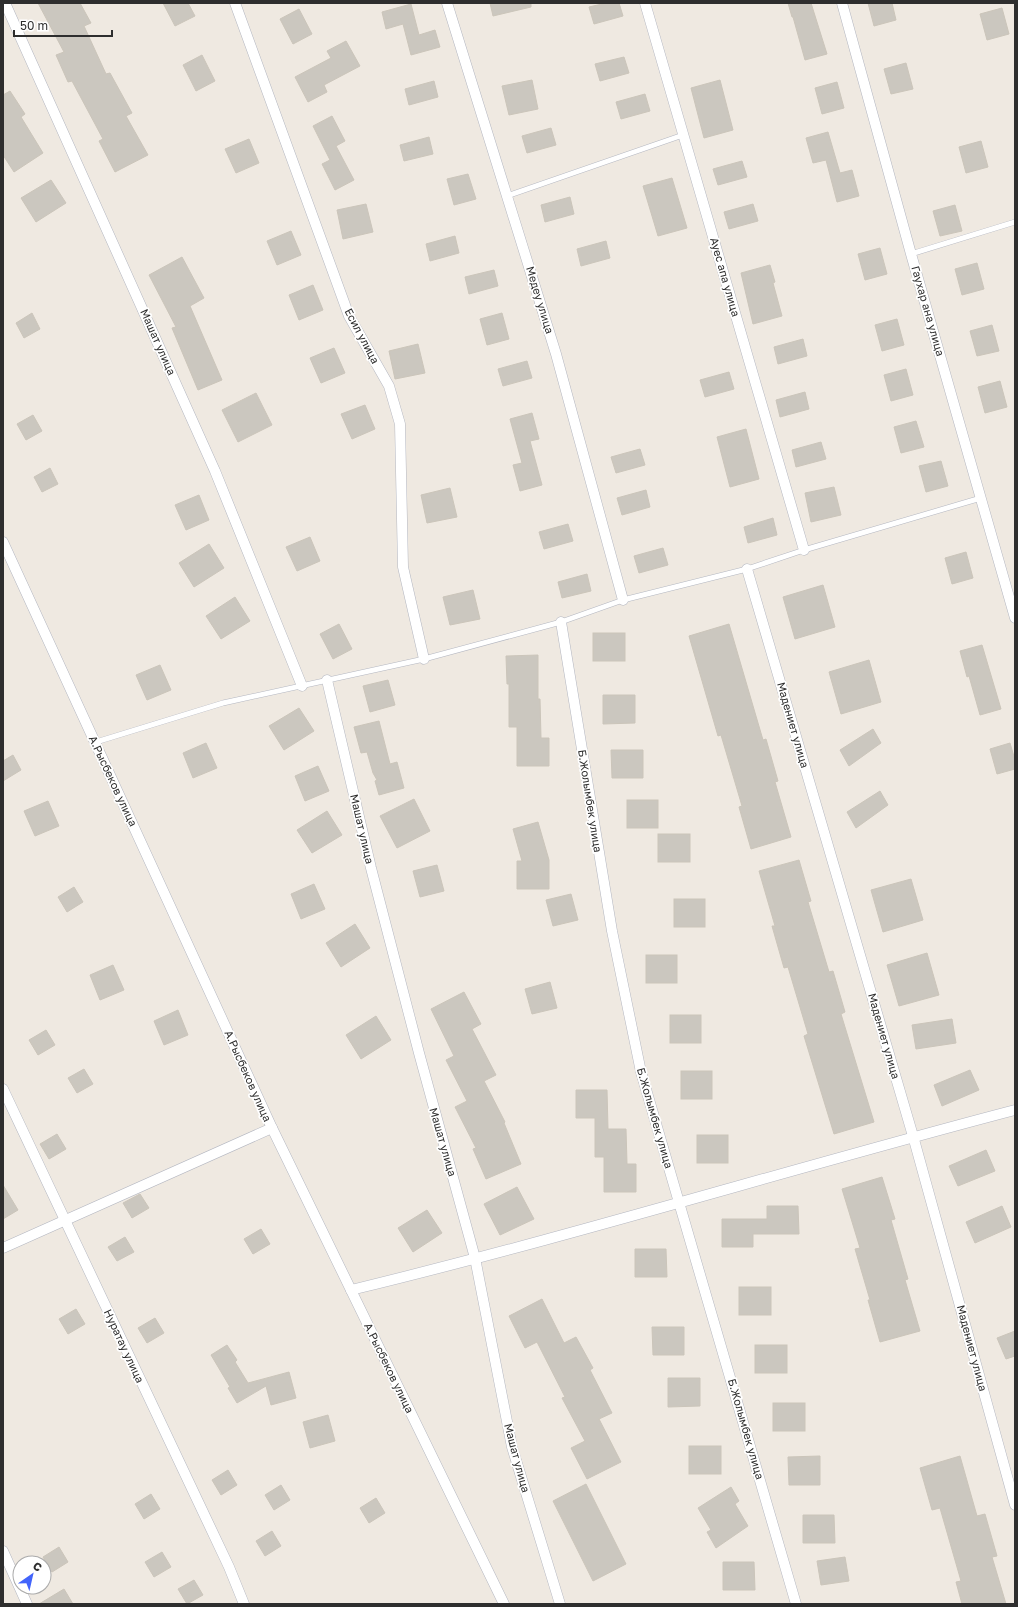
<svg xmlns="http://www.w3.org/2000/svg" width="1018" height="1607" font-family="'Golos Text',sans-serif">
<style>
.building{fill:#cbc7bf;stroke:#cbc5ba}
.lines{fill:none;stroke-linecap:round;stroke-linejoin:round}
.lane-casing{stroke:#b4b7c1;stroke-width:6}
.street-casing{stroke:#b4b7c1;stroke-width:11}
.lane{stroke:#fff;stroke-width:5}
.street{stroke:#fff;stroke-width:10}
.labels{text-anchor:middle;stroke-width:3.5;stroke-linejoin:round;paint-order:stroke}
.street-label{font-size:11px;fill:#2e2e2e;stroke:#fff}
</style>
<rect width="100%" height="100%" fill="#efe9e1"/>
<!-- building -->
<g class="building">
<polygon points="38,3 80,3 91,23 84,26 106,74 110,73 132,113 126,116 148,155 115,172 99,141 103,139 72,81 68,82 56,55 64,52"/>
<polygon points="163,3 188,3 195,16 175,26"/>
<polygon points="490,3 531,3 531,7 493,16"/>
<polygon points="606,3 619,3 623,16 594,24 589,7"/>
<polygon points="788,3 811,3 827,54 805,60 793,17 792,17"/>
<polygon points="868,3 892,3 896,20 874,26"/>
<polygon points="411,4 419,35 435,30 440,47 411,55 403,24 386,29 382,12"/>
<polygon points="1002,8 1009,34 987,40 980,14"/>
<polygon points="299,9 312,34 293,44 280,19"/>
<polygon points="346,41 360,66 324,85 327,92 308,102 295,77 331,58 327,51"/>
<polygon points="202,55 215,81 196,91 183,65"/>
<polygon points="624,57 629,73 600,81 595,64"/>
<polygon points="906,63 913,89 891,94 884,69"/>
<polygon points="532,80 538,109 509,115 502,86"/>
<polygon points="720,80 733,130 704,138 691,88"/>
<polygon points="434,81 438,97 409,105 405,89"/>
<polygon points="837,82 844,108 822,114 815,88"/>
<polygon points="10,91 25,114 21,117 43,153 14,172 3,155 3,95"/>
<polygon points="645,94 650,111 621,119 616,102"/>
<polygon points="332,116 345,141 336,146 354,180 335,190 322,164 330,160 313,126"/>
<polygon points="551,128 556,145 527,153 522,136"/>
<polygon points="828,132 840,173 852,170 859,196 837,202 826,160 813,163 806,138"/>
<polygon points="429,137 433,154 404,161 400,145"/>
<polygon points="249,139 259,163 236,173 225,149"/>
<polygon points="981,141 988,167 966,173 959,147"/>
<polygon points="742,161 747,177 718,185 713,169"/>
<polygon points="468,174 476,199 454,205 447,179"/>
<polygon points="672,178 687,228 658,236 643,186"/>
<polygon points="51,180 66,203 36,222 21,198"/>
<polygon points="570,197 574,214 545,222 541,205"/>
<polygon points="366,204 373,232 343,239 337,210"/>
<polygon points="753,204 758,221 729,229 724,212"/>
<polygon points="955,205 962,231 940,236 933,211"/>
<polygon points="291,231 301,255 277,265 267,241"/>
<polygon points="455,236 459,253 430,261 426,244"/>
<polygon points="606,241 610,258 581,266 577,249"/>
<polygon points="880,248 887,274 865,280 858,254"/>
<polygon points="182,257 204,298 190,306 222,380 198,390 172,328 176,327 149,275"/>
<polygon points="977,263 984,289 962,295 955,269"/>
<polygon points="770,265 775,282 773,283 782,316 753,324 741,273"/>
<polygon points="494,270 498,286 469,294 465,277"/>
<polygon points="313,285 323,310 299,320 289,295"/>
<polygon points="32,313 40,329 24,338 16,323"/>
<polygon points="502,313 509,339 487,345 480,319"/>
<polygon points="897,319 904,345 882,351 875,325"/>
<polygon points="992,325 999,351 977,356 970,331"/>
<polygon points="803,339 807,356 778,364 774,347"/>
<polygon points="418,344 425,373 395,379 389,351"/>
<polygon points="334,348 345,373 321,383 310,358"/>
<polygon points="527,361 532,378 503,386 498,369"/>
<polygon points="906,369 913,395 891,401 884,375"/>
<polygon points="729,372 734,389 705,397 700,380"/>
<polygon points="1000,381 1007,407 985,413 978,387"/>
<polygon points="805,392 809,409 780,417 776,400"/>
<polygon points="256,393 272,425 238,442 222,410"/>
<polygon points="365,405 375,429 352,439 341,414"/>
<polygon points="532,413 539,439 530,441 542,485 520,491 513,465 522,463 510,419"/>
<polygon points="33,415 42,431 26,440 17,424"/>
<polygon points="916,421 924,447 901,453 894,427"/>
<polygon points="746,429 759,479 730,487 717,437"/>
<polygon points="821,442 826,459 796,467 792,450"/>
<polygon points="640,449 645,465 616,473 611,457"/>
<polygon points="941,461 948,486 926,492 919,466"/>
<polygon points="50,468 58,484 42,492 34,477"/>
<polygon points="834,487 841,515 811,522 805,493"/>
<polygon points="450,488 457,517 427,523 421,495"/>
<polygon points="646,490 650,507 622,515 617,498"/>
<polygon points="199,495 209,520 186,530 175,505"/>
<polygon points="773,518 777,535 748,543 744,527"/>
<polygon points="568,524 573,541 544,549 539,532"/>
<polygon points="310,537 320,561 297,571 286,547"/>
<polygon points="209,544 224,568 194,587 179,563"/>
<polygon points="663,548 668,565 639,573 634,556"/>
<polygon points="966,552 973,578 952,584 945,558"/>
<polygon points="587,574 591,591 562,598 558,582"/>
<polygon points="823,585 835,627 795,639 783,597"/>
<polygon points="473,590 480,619 450,625 443,597"/>
<polygon points="235,597 250,621 221,639 206,616"/>
<polygon points="339,624 352,649 333,659 320,634"/>
<polygon points="729,624 763,740 766,739 778,781 775,782 791,837 751,849 739,807 742,806 721,735 718,736 689,636"/>
<rect x="593" y="633" width="32" height="28"/>
<polygon points="982,645 1001,709 980,715 969,676 967,677 960,651"/>
<polygon points="538,655 538,699 540,699 541,738 549,738 549,766 517,766 517,727 509,727 509,684 507,684 506,656"/>
<polygon points="869,660 881,702 841,714 829,672"/>
<polygon points="160,665 171,690 147,700 136,675"/>
<polygon points="388,680 395,705 370,712 363,686"/>
<polygon points="603,695 635,695 635,723 603,724"/>
<polygon points="299,708 314,731 284,750 269,726"/>
<polygon points="379,721 390,764 397,762 404,788 379,795 375,781 377,780 373,773 367,752 361,753 354,727"/>
<polygon points="873,729 881,743 849,766 840,750"/>
<polygon points="206,743 217,768 193,778 183,753"/>
<polygon points="1010,743 1015,760 1015,769 997,774 990,749"/>
<polygon points="611,750 643,750 643,778 612,778"/>
<polygon points="13,755 21,770 3,781 3,761"/>
<polygon points="318,766 329,791 305,801 295,776"/>
<polygon points="880,791 888,805 856,828 847,812"/>
<polygon points="414,799 430,831 397,848 380,816"/>
<rect x="627" y="800" width="31" height="28"/>
<polygon points="48,801 59,826 35,836 24,811"/>
<polygon points="327,811 342,835 312,853 297,830"/>
<polygon points="538,822 549,860 549,889 517,889 517,861 522,861 513,829"/>
<rect x="658" y="834" width="32" height="28"/>
<polygon points="799,860 811,901 808,902 829,972 833,971 845,1012 841,1014 874,1122 834,1134 804,1036 808,1034 788,967 784,968 772,926 775,926 759,871"/>
<polygon points="437,865 444,891 420,897 413,871"/>
<polygon points="911,879 923,920 883,932 871,890"/>
<polygon points="314,884 325,909 301,919 291,894"/>
<polygon points="74,887 83,902 67,912 58,897"/>
<polygon points="571,894 578,920 553,926 546,900"/>
<rect x="674" y="899" width="31" height="28"/>
<polygon points="355,924 370,948 341,967 326,943"/>
<polygon points="927,953 939,995 899,1006 887,965"/>
<rect x="646" y="955" width="31" height="28"/>
<polygon points="113,965 124,990 100,1000 90,975"/>
<polygon points="550,982 557,1008 532,1014 525,989"/>
<polygon points="464,992 481,1024 472,1029 496,1075 484,1081 505,1122 504,1123 521,1164 486,1179 473,1149 476,1148 455,1107 467,1101 446,1060 454,1056 431,1009"/>
<polygon points="178,1010 188,1035 164,1045 154,1021"/>
<rect x="670" y="1015" width="31" height="28"/>
<polygon points="376,1016 391,1040 361,1059 346,1035"/>
<polygon points="952,1019 956,1043 916,1049 912,1025"/>
<polygon points="46,1030 55,1045 38,1055 29,1040"/>
<polygon points="84,1069 93,1084 77,1093 68,1078"/>
<polygon points="970,1070 979,1090 942,1106 934,1085"/>
<rect x="681" y="1071" width="31" height="28"/>
<polygon points="576,1090 607,1090 608,1129 626,1129 627,1164 636,1164 636,1192 604,1192 604,1157 595,1157 595,1118 576,1118"/>
<polygon points="57,1134 66,1149 49,1159 40,1144"/>
<rect x="697" y="1135" width="31" height="28"/>
<polygon points="986,1150 995,1171 958,1186 949,1166"/>
<polygon points="882,1177 895,1219 891,1220 908,1279 905,1280 920,1331 880,1342 868,1300 870,1300 855,1249 860,1248 842,1189"/>
<polygon points="3,1185 18,1210 3,1219"/>
<polygon points="517,1187 534,1219 500,1235 484,1204"/>
<polygon points="140,1194 149,1208 132,1218 123,1203"/>
<polygon points="767,1206 798,1206 799,1234 753,1234 753,1247 722,1247 722,1219 767,1219"/>
<polygon points="1002,1206 1011,1227 975,1243 966,1222"/>
<polygon points="427,1210 442,1233 413,1252 398,1228"/>
<polygon points="261,1229 270,1244 253,1254 244,1239"/>
<polygon points="125,1237 134,1252 117,1261 108,1247"/>
<polygon points="635,1249 666,1249 667,1277 635,1277"/>
<rect x="739" y="1287" width="32" height="28"/>
<polygon points="542,1299 564,1343 576,1337 593,1368 590,1370 612,1413 599,1419 621,1462 587,1479 571,1448 585,1441 562,1398 565,1397 537,1342 525,1348 509,1316"/>
<polygon points="76,1309 85,1324 68,1334 59,1319"/>
<polygon points="155,1318 164,1333 147,1343 138,1328"/>
<polygon points="652,1327 684,1327 684,1355 653,1355"/>
<polygon points="1015,1331 1015,1356 1006,1359 997,1338"/>
<polygon points="227,1345 237,1360 235,1362 248,1383 289,1372 296,1398 271,1405 266,1386 237,1403 228,1388 230,1387 211,1355"/>
<rect x="755" y="1345" width="32" height="28"/>
<polygon points="668,1378 700,1378 700,1406 668,1407"/>
<rect x="773" y="1403" width="32" height="28"/>
<polygon points="328,1415 335,1441 310,1448 303,1422"/>
<rect x="689" y="1446" width="32" height="28"/>
<polygon points="820,1456 820,1485 789,1485 788,1457"/>
<polygon points="960,1456 977,1516 985,1514 997,1556 992,1557 1006,1604 962,1604 956,1582 961,1581 940,1508 932,1510 920,1468"/>
<polygon points="228,1470 237,1485 221,1495 212,1480"/>
<polygon points="586,1484 626,1564 593,1581 553,1501"/>
<polygon points="281,1485 290,1500 274,1510 265,1495"/>
<polygon points="731,1487 739,1501 735,1504 748,1526 716,1548 707,1532 711,1530 698,1508"/>
<polygon points="151,1494 160,1509 144,1519 135,1504"/>
<polygon points="376,1498 385,1513 369,1523 360,1508"/>
<polygon points="803,1515 834,1515 835,1543 803,1543"/>
<polygon points="272,1531 281,1546 265,1556 256,1541"/>
<polygon points="59,1547 68,1562 52,1572 43,1557"/>
<polygon points="162,1552 171,1567 154,1577 145,1562"/>
<polygon points="845,1557 849,1581 821,1585 817,1561"/>
<polygon points="723,1562 754,1562 755,1590 723,1590"/>
<polygon points="194,1580 203,1595 187,1604 178,1589"/>
<polygon points="64,1589 73,1604 39,1604"/>
</g>
<g class="lines">
<!-- lane casing -->
<g class="lane-casing">
<g id="lane">
<polyline points="507,196 683,135"/>
<polyline points="911,254 1015,222"/>
<polyline points="96,742 223,703 424,659 561,622 623,600 747,569 804,550 981,498"/>
</g>
</g>
<!-- street casing -->
<g class="street-casing">
<g id="street">
<polyline points="5,3 215,471 302,686"/>
<polyline points="235,3 349,316 389,386 400,424 403,567 424,659"/>
<polyline points="447,3 556,354 623,600"/>
<polyline points="645,3 804,550"/>
<polyline points="842,3 911,254 1015,618"/>
<polyline points="3,542 272,1128 504,1604"/>
<polyline points="747,569 913,1136 1015,1505"/>
<polyline points="561,622 612,931 641,1072 796,1604"/>
<polyline points="327,680 371,868 419,1053 475,1258 512,1447 560,1604"/>
<polyline points="3,1089 229,1567 244,1604"/>
<polyline points="3,1248 272,1128"/>
<path d="M351 1290C574 1236 793 1168 1015 1110"/>
<polyline points="3,1551 27,1604"/>
</g>
</g>
<!-- lane -->
<use href="#lane" class="lane"/>
<!-- street -->
<use href="#street" class="street"/>
</g>
<g class="labels">
<!-- street labels -->
<g class="street-label">
<text transform="translate(725 277) rotate(74)" y="4">Ауес апа улица</text>
<text transform="translate(540 300) rotate(73)" y="4">Медеу улица</text>
<text transform="translate(928 311) rotate(74)" y="4">Гаухар ана улица</text>
<text transform="translate(362 336) rotate(62)" y="4">Есил улица</text>
<text transform="translate(158 342) rotate(66)" y="4">Машат улица</text>
<text transform="translate(793 725) rotate(74)" y="4">Мадениет улица</text>
<text transform="translate(113 781) rotate(65)" y="4">А.Рысбеков улица</text>
<text transform="translate(590 801) rotate(81)" y="4">Б.Жолымбек улица</text>
<text transform="translate(362 829) rotate(77)" y="4">Машат улица</text>
<text transform="translate(884 1036) rotate(74)" y="4">Мадениет улица</text>
<text transform="translate(248 1076) rotate(66)" y="4">А.Рысбеков улица</text>
<text transform="translate(655 1118) rotate(74)" y="4">Б.Жолымбек улица</text>
<text transform="translate(443 1142) rotate(74)" y="4">Машат улица</text>
<text transform="translate(124 1346) rotate(65)" y="4">Нуратау улица</text>
<text transform="translate(972 1348) rotate(75)" y="4">Мадениет улица</text>
<text transform="translate(389 1368) rotate(64)" y="4">А.Рысбеков улица</text>
<text transform="translate(746 1429) rotate(74)" y="4">Б.Жолымбек улица</text>
<text transform="translate(517 1458) rotate(75)" y="4">Машат улица</text>
</g>
</g>
<!-- border -->
<rect width="1018" height="1607" fill="none" stroke="#2e2e2e" stroke-width="8"/>
<!-- north arrow -->
<g transform="translate(32 1575) rotate(34)"><circle r="19" fill="#ffffff" stroke="#ababab"/>
<path d="M0-3L7 15L0 10L-7 15Z" fill="#4264fb"/>
<text y="-6" font-size="11" font-weight="bold" text-anchor="middle" fill="#2e2e2e">С</text>
</g>
<!-- scale -->
<path d="M14 30v6h98v-6" fill="none" stroke="#2e2e2e" stroke-width="2"/>
<text x="20" y="30" font-size="12" fill="#2e2e2e" stroke="#ffffff" stroke-width="3" paint-order="stroke">50 m</text>
</svg>
